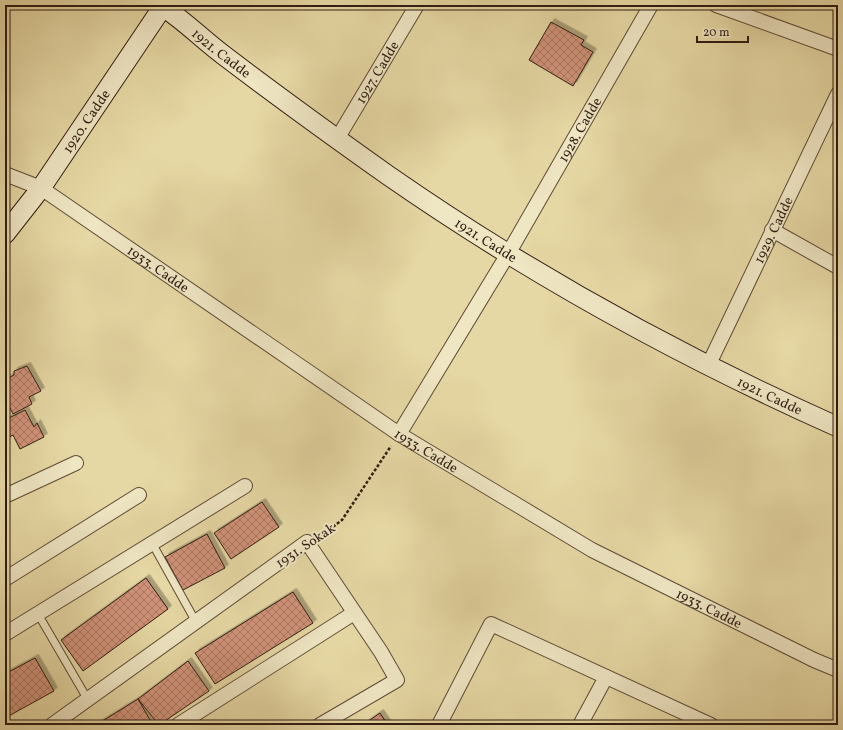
<svg xmlns="http://www.w3.org/2000/svg" width="843" height="730" font-family="Vollkorn,serif">
<style>
.building{fill:url(#building-cross-hatch);stroke:#301c12;filter:url(#shadow)}
.lines{fill:none;stroke-linecap:round;stroke-linejoin:round}
.lane-casing{stroke:#5e4b36;stroke-width:9}
.street-casing{stroke:#5e4b36;stroke-width:16}
.secondary-casing{stroke:#301c12;stroke-width:21}
.path{stroke:#301c12;stroke-width:2.5;stroke-dasharray:3 2;stroke-linecap:butt}
.lane{stroke:#efe6c4;stroke-width:7}
.street{stroke:#efe6c4;stroke-width:14}
.secondary{stroke:#efe6c4;stroke-width:19}
.labels{text-anchor:middle;stroke-width:4;stroke-linejoin:round;paint-order:stroke}
.street-label{font-size:14px;fill:#301c12;stroke:#efe6c4}
</style>
<defs>
<pattern id="building-cross-hatch" width="8" height="8" patternUnits="userSpaceOnUse"><rect width="8" height="8" fill="#d1937a"/><path d="M0 0l8 8M0 8l8-8" fill="none" stroke="#aa7763"/></pattern>
<filter id="shadow"><feDropShadow dx="3.5" dy="-3.5" stdDeviation="0" flood-color="#0004"/></filter>
</defs>
<rect width="100%" height="100%" fill="#e6d8a4"/>
<filter id="stains"><feTurbulence type="fractalNoise" baseFrequency=".005" numOctaves="4"/><feColorMatrix values="0 0 0 0 .2 0 0 0 0 .09 0 0 0 0 .02 0 0 0 .5 -.17"/></filter>
<radialGradient id="worn" r=".72"><stop offset=".6" stop-color="#630" stop-opacity="0"/><stop offset="1" stop-color="#630" stop-opacity=".3"/></radialGradient>
<!-- building -->
<g class="building">
<polygon points="551,22 584,40 581,45 593,52 573,86 529,60"/>
<polygon points="27,366 41,391 29,397 32,404 13,414 5,398 5,380 14,375 14,371"/>
<polygon points="25,410 34,427 37,423 44,437 20,449 13,435 6,439 5,420"/>
<polygon points="262,502 279,527 231,559 214,533"/>
<polygon points="207,534 225,568 183,590 165,557"/>
<polygon points="146,578 168,609 83,671 61,640"/>
<polygon points="293,592 313,623 215,684 195,653"/>
<polygon points="35,658 54,691 5,718 5,674"/>
<polygon points="188,661 209,691 159,725 138,699"/>
<polygon points="138,699 153,725 96,725"/>
<polygon points="380,713 388,725 363,725"/>
</g>
<g class="lines">
<!-- lane casing -->
<g class="lane-casing">
<g id="lane">
<polyline points="152,543 196,622"/>
<polyline points="38,614 88,700"/>
</g>
</g>
<!-- street casing -->
<g class="street-casing">
<g id="street">
<polyline points="716,5 838,49"/>
<path id="s1" d="M337 139 417 5"/>
<path id="s2" d="M5 174 41 188 399 434 592 550 814 660 838 670"/>
<polyline points="772,230 838,267"/>
<path id="s3" d="M708 366 838 94"/>
<path id="s4" d="M399 434 508 254 651 5"/>
<polyline points="5,496 76,463"/>
<polyline points="5,579 139,495"/>
<polyline points="5,634 245,486"/>
<polyline points="52,725 307,542 381,652 397,680 320,725"/>
<polyline points="178,725 354,613"/>
<polyline points="439,725 491,624 711,725"/>
<polyline points="580,725 606,677"/>
</g>
</g>
<!-- secondary casing -->
<g class="secondary-casing">
<g id="secondary">
<path id="s5" d="M160 5C183 19 204 41 226 57 280 98 334 137 389 176 530 274 681 357 838 427"/>
<path id="s6" d="M5 234 41 188 164 5"/>
</g>
</g>
<!-- path -->
<polyline class="path" points="321,536 342,520 391,446"/>
<!-- lane -->
<use href="#lane" class="lane"/>
<!-- street -->
<use href="#street" class="street"/>
<!-- secondary -->
<use href="#secondary" class="secondary"/>
</g>
<g class="labels">
<!-- street labels -->
<g class="street-label">
<text dy="5" stroke="none"><textPath href="#s5" startOffset="78">1921. Cadde</textPath></text>
<text dy="5" stroke="none"><textPath href="#s1" startOffset="78">1927. Cadde</textPath></text>
<text dy="5" stroke="none"><textPath href="#s6" startOffset="139">1920. Cadde</textPath></text>
<text dy="5" stroke="none"><textPath href="#s4" startOffset="354">1928. Cadde</textPath></text>
<text dy="5" stroke="none"><textPath href="#s3" startOffset="151">1929. Cadde</textPath></text>
<text dy="5" stroke="none"><textPath href="#s5" startOffset="402">1921. Cadde</textPath></text>
<text dy="5" stroke="none"><textPath href="#s2" startOffset="181">1933. Cadde</textPath></text>
<text dy="5" stroke="none"><textPath href="#s5" startOffset="726">1921. Cadde</textPath></text>
<text dy="5" stroke="none"><textPath href="#s2" startOffset="505">1933. Cadde</textPath></text>
<text transform="translate(305 545) rotate(-34)" y="5">1931. Sokak</text>
<text dy="5" stroke="none"><textPath href="#s2" startOffset="829">1933. Cadde</textPath></text>
</g>
</g>
<!-- margin -->
<rect width="843" height="730" fill="none" stroke="#e6d8a4" stroke-width="20"/>
<rect x="6" y="6" width="831" height="718" fill="none" stroke="#301c12" stroke-width="2"/>
<rect x="10" y="10" width="823" height="710" fill="none" stroke="#301c12"/>
<!-- scale -->
<path d="M697 36v6h51v-6" fill="none" stroke="#301c12" stroke-width="2"/>
<text x="703" y="36" font-size="12" fill="#301c12" stroke="#efe6c4" stroke-width="3" paint-order="stroke">20 m</text>
<rect width="100%" height="100%" filter="url(#stains)"/>
<rect width="100%" height="100%" fill="url(#worn)"/>
</svg>
